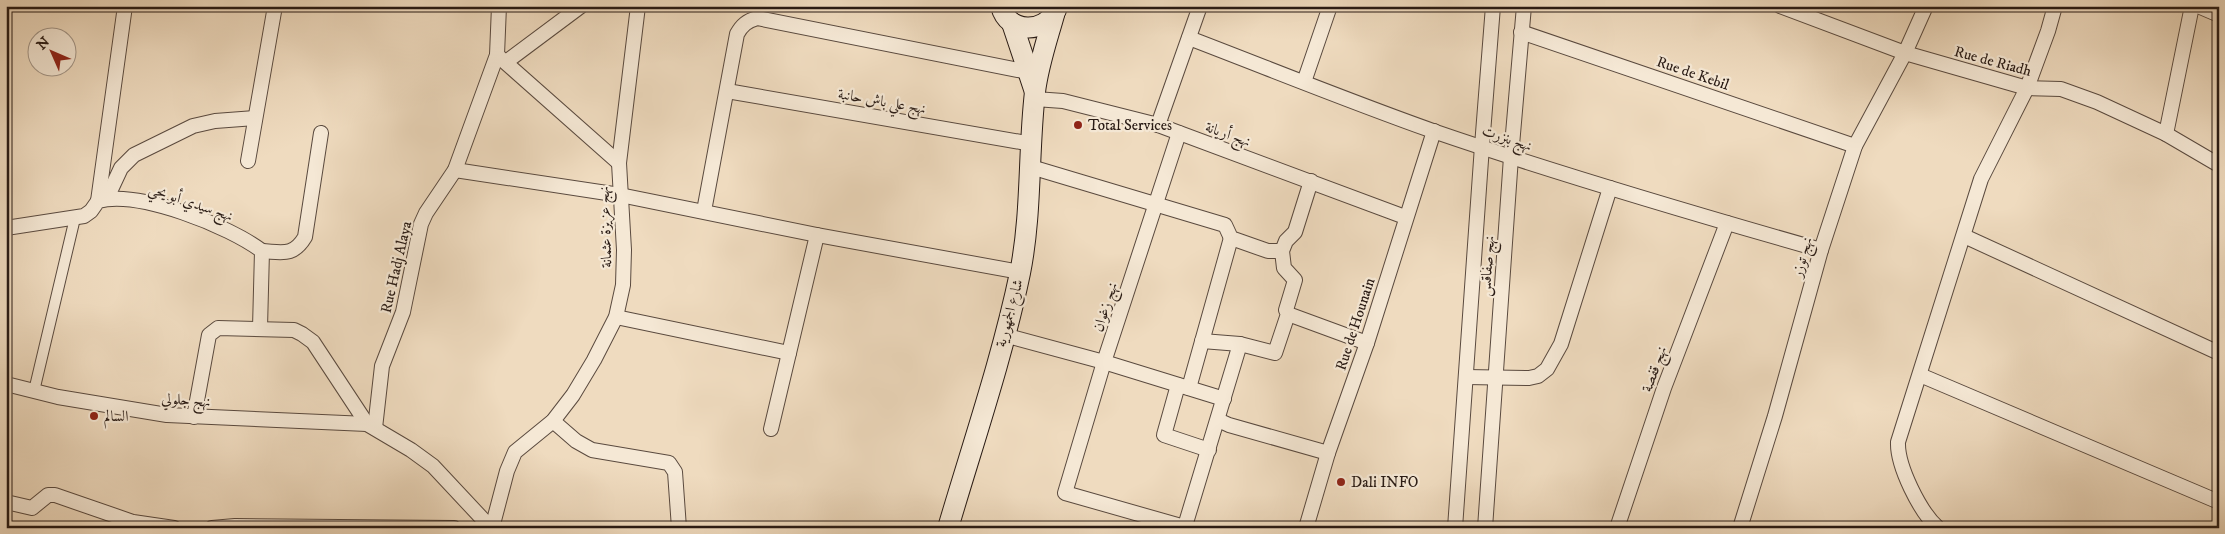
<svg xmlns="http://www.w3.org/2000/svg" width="2225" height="534" font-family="'IM FELL DW Pica',Amiri,serif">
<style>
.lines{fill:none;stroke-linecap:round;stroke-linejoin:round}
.pedestrian-casing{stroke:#5a4a3f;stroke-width:12}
.minor-casing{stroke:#5a4a3f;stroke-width:16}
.secondary-casing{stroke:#281a14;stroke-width:22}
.pedestrian{stroke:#f5e8d5;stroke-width:10}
.minor{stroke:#f5e8d5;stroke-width:14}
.secondary{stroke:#f5e8d5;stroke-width:20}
.poi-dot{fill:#8f2418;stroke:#f5e8d5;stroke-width:2}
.labels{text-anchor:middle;stroke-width:4.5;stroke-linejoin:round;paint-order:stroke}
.street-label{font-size:15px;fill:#281a14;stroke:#f5e8d5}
.poi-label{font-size:15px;fill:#281a14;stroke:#f5e8d5;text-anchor:start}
</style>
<rect width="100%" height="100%" fill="#efdbbf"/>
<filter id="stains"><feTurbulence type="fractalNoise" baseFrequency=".004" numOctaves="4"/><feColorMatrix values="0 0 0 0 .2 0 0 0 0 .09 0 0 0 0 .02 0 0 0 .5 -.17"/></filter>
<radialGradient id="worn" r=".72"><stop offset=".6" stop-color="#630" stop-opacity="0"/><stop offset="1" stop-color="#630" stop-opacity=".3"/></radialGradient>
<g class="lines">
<!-- pedestrian casing -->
<g class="pedestrian-casing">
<polyline id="pedestrian" points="34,391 75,218"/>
</g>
<!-- minor casing -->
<g class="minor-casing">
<g id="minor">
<polyline points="1780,6 1905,53 2027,88 2061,89 2097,102 2166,134 2219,165"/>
<polyline points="2198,6 2219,15"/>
<polyline points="1521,32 1855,146"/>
<path d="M1189 38C1270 69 1351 102 1433 131 1561 175 1691 213 1821 250"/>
<polyline points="497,55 619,163"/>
<polyline points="506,62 581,6"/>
<polyline points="1304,82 1330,6"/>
<polyline points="727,91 1032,144"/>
<polyline points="1035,99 1063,101 1158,125 1405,217"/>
<polyline points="1158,125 1200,6"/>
<polyline points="1179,133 1104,362 1065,493 1188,528"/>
<polyline points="2166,134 2192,6"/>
<polyline points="248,161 275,6"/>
<polyline points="1031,167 1225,225 1231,238 1268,251 1282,251"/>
<polyline points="455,170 620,195 817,235 1020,272"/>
<polyline points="107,198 121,168 134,155 193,126 215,121 255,118"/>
<polyline points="98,201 125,6"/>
<path d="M704 211 737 34C742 25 747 21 757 18L1028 72"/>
<path d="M6 228 84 216 91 211 98 201C139 190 229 226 262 251L260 328"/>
<polyline points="1964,236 2219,353"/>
<path d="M262 251C282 252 293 257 305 237L321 133"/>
<polyline points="1288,314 1367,343"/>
<polyline points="616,317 789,353"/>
<polyline points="1004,335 1104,362 1224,399"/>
<polyline points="1202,341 1240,344 1275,353 1288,314 1286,310 1295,280 1284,268 1282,251 1286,241 1295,232 1311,181"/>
<polyline points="1920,375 2219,502"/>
<polyline points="1466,377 1529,378 1538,376 1547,369 1561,344 1610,188"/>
<polyline points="6,384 58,397 167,415 367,424 411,450 433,466 491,528"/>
<polyline points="1178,385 1164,435 1209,450"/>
<polyline points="1189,388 1231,238"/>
<polyline points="194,417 209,335 218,328 294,330 302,334 313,342 367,424"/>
<polyline points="1218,420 1229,425 1328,453"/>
<polyline points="553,421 576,441 592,450 669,463 675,472 679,528"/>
<polyline points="375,428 382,366 403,312 421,224 426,213 455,170 497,55 499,6"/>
<polyline points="771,429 817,235"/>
<polyline points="6,502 32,508 48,495 55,495 133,522 174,528"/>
<polyline points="1185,526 1240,344"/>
<polyline points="212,528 235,526 454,528"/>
<polyline points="492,528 507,471 515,452 553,421 573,395 594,360 616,317 623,285 624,250 619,163 638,6"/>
<polyline points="1306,528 1328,453 1367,343 1434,131"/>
<polyline points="1455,528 1482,146 1493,6"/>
<polyline points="1485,528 1511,157 1524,6"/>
<polyline points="1617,528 1664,388 1727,223"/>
<polyline points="1740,528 1775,416 1821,250 1855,146 1905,53 1926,6"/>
<path d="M1938 528C1920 512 1897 466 1898 442L1981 179 2027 88 2048 31 2055 6"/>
</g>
</g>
<!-- secondary casing -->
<g class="secondary-casing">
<g id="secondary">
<path d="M1001 6C1008 34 1045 34 1056 10"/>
<polyline points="1012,23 1035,92"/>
<path d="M948 528C973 443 1002 359 1020 273 1032 213 1028 152 1035 92 1038 66 1047 40 1054 15"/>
</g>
</g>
<!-- pedestrian -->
<use href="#pedestrian" class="pedestrian"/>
<!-- minor -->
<use href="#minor" class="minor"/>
<!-- secondary -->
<use href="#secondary" class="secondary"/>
</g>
<!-- markers -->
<g class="poi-dot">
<circle cx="1078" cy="125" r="5"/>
<circle cx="94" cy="416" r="5"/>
<circle cx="1341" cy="482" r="5"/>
</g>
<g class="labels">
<!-- street labels -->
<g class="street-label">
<text transform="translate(1993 61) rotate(15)" y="5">Rue de Riadh</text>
<text transform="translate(1693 73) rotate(19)" y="5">Rue de Kebil</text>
<text transform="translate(882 101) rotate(10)" y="5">نهج علي باش حانبة</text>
<text transform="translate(1228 134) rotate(20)" y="5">نهج أريانة</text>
<text transform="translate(1507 138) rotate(19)" y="5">نهج بنزرت</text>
<text transform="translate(191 202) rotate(19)" y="5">نهج سيدي أبو يحي</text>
<text transform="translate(605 227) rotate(-92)" y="5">نهج عزيزة عثمانة</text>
<text transform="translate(1802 257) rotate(-74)" y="5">نهج توزر</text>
<text transform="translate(1487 266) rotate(-86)" y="5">نهج صفاقس</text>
<text transform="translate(396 267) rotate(-77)" y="5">Rue Hadj Alaya</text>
<text transform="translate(1105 307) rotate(-72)" y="5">نهج زغوان</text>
<text transform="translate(1009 313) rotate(-75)" y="5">شارع الجمهورية</text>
<text transform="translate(1355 324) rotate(-72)" y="5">Rue de Hounain</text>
<text transform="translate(1654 369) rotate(-70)" y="5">نهج قفصة</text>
<text transform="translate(186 400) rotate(4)" y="5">نهج جلولي</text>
</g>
<!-- poi labels -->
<g class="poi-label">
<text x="1088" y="130">Total Services</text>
<text x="104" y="421">السالم</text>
<text x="1351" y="487">Dali INFO</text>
</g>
</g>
<!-- margin -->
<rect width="2225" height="534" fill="none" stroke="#efdbbf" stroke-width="25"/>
<rect x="8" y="8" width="2210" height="519" fill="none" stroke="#281a14" stroke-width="2.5"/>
<rect x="12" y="12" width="2200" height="509" fill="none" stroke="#281a14"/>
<!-- north arrow -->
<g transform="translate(52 52) rotate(315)"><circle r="24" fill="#f5e8d5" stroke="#a39688"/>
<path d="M0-4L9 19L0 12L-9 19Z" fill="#8f2418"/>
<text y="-8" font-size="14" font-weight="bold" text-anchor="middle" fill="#281a14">N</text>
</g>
<rect width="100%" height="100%" filter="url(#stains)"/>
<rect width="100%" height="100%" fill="url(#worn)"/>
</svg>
